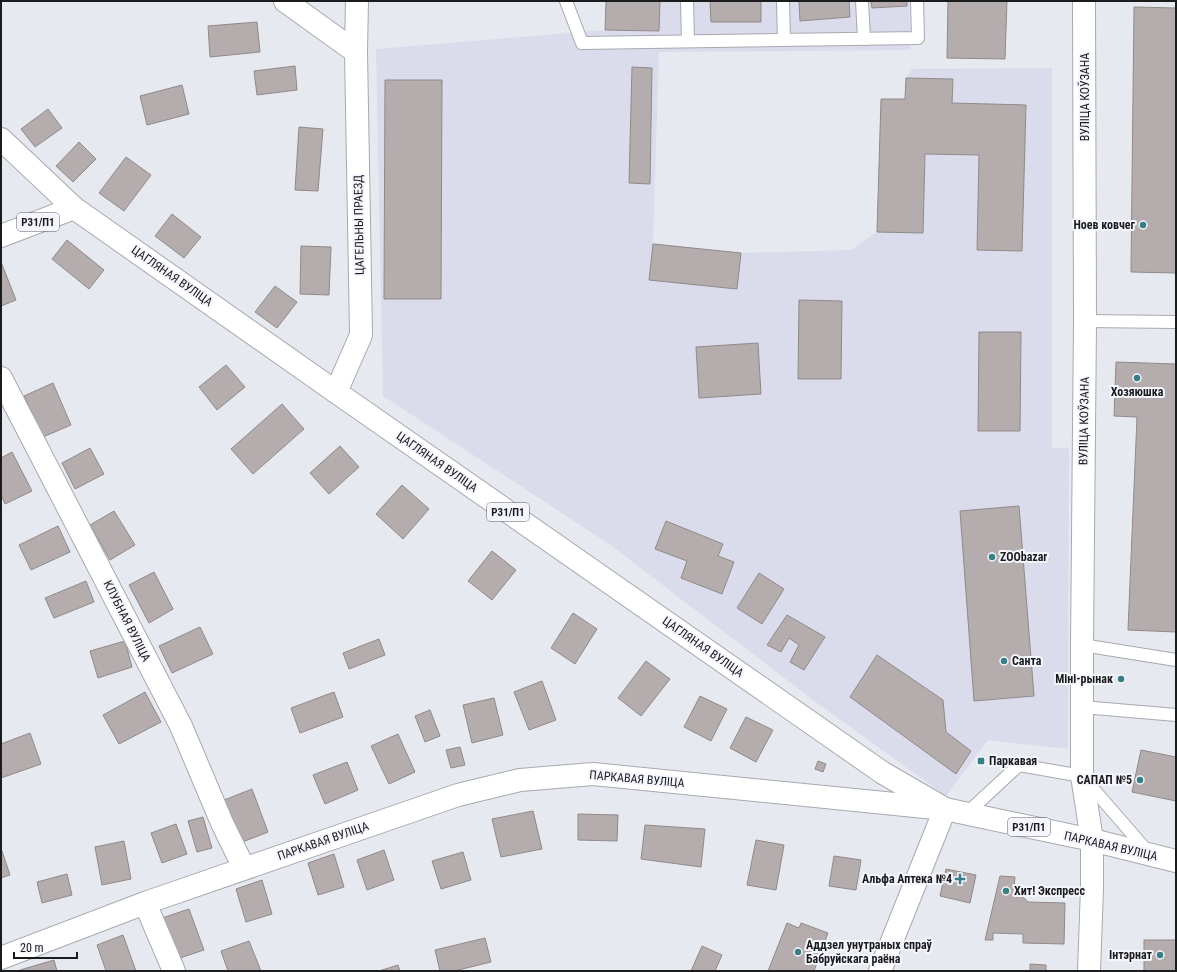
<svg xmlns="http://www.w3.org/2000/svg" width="1177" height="972" font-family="'Roboto Condensed',sans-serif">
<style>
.built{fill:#dadceb}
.building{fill:#b5adad;stroke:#918989}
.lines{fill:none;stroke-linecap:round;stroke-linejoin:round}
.service-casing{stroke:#a8a9b0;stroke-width:14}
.minor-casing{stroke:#a8a9b0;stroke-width:24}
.tertiary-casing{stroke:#a8a9b0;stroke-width:24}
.primary-casing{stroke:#a8a9b0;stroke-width:24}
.service{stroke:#fff;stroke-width:12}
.minor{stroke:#fff;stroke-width:22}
.tertiary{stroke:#fff;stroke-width:22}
.primary{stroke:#fff;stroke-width:22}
.poi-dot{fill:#377f84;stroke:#f5f6fd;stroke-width:1.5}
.labels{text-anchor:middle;stroke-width:4;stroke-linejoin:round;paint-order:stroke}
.shield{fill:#f5f6fd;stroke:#5c5d60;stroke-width:1}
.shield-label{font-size:11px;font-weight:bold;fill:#1a1b1d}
.street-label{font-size:12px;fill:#1a1b1d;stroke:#f5f6fd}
.poi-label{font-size:12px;font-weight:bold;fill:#1a1b1d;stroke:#f5f6fd;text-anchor:end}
</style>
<rect width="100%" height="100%" fill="#e7e9f0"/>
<!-- built -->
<polygon class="built" points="606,1 909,1 911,50 659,52 653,243 741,253 851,250 877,232 881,99 905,99 906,78 912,69 1052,68 1052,448 1069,448 1068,749 988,740 946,796 813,700 609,544 383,396 376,49 605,30"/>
<!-- building -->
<g class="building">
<polygon points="606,1 660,1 659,31 605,30"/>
<polygon points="710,1 761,1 761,22 711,22"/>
<polygon points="799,1 849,1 850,17 800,21"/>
<polygon points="871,1 907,1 907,6 872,8"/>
<polygon points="948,1 1007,1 1005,59 947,58"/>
<polygon points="1134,7 1176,8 1176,273 1131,272"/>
<polygon points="257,22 260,52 210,57 208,26"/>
<polygon points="295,66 297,90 257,95 254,71"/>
<polygon points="632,67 652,68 650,184 629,183"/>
<polygon points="906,78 953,79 952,103 1026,105 1022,251 977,250 979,155 925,154 923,233 877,232 881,99 905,99"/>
<polygon points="385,80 442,80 441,299 384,299"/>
<polygon points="182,85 189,114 147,125 140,96"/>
<polygon points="48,109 62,128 35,147 21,129"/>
<polygon points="299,127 323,129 318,191 295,190"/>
<polygon points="79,142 96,159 73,182 56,166"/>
<polygon points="126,157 151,175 124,211 99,193"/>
<polygon points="172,214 201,237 184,258 155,236"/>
<polygon points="67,240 104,270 89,289 52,259"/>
<polygon points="653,244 741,253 737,289 649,280"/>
<polygon points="301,246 331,247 329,295 300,294"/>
<polygon points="1,262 16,300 1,306"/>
<polygon points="275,286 297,302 277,328 255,312"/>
<polygon points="799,300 842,301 841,379 798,379"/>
<polygon points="979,332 1021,332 1020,431 978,431"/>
<polygon points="758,343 761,394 699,398 696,347"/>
<polygon points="1116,362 1176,364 1176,632 1128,630 1137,417 1114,416"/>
<polygon points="226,365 245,387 217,410 199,387"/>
<polygon points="53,383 71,425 43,437 24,396"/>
<polygon points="282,404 304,429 253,474 231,449"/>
<polygon points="340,446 359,467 329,494 310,473"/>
<polygon points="90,448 104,474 75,489 62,463"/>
<polygon points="12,452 32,491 5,504 1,495 1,458"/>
<polygon points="402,485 429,509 403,539 376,514"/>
<polygon points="1019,506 1034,696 974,701 960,511"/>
<polygon points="114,511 135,545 110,560 90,525"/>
<polygon points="666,521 723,544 718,556 734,562 722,594 681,578 687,561 655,549"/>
<polygon points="58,526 70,552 31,570 19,545"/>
<polygon points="492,551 516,570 492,600 468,581"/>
<polygon points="154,572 173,609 149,623 129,585"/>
<polygon points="759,573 784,589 762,624 737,608"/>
<polygon points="86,581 94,602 54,618 45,598"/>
<polygon points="573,613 597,629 575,664 551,648"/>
<polygon points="787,615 825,637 804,670 790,662 799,645 789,638 781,652 767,645"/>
<polygon points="200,627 213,654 172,673 159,646"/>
<polygon points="379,639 385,655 349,669 343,653"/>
<polygon points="125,641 132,667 98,678 90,651"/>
<polygon points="877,655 943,700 946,732 971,751 956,774 850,697"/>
<polygon points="646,661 670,679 641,716 618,698"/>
<polygon points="542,681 556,720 529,730 514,692"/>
<polygon points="145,692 161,722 119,744 103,715"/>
<polygon points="334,692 343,717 300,733 291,708"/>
<polygon points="700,696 727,709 711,741 684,727"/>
<polygon points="494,698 503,735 472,743 463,705"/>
<polygon points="430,710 440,736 425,742 415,716"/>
<polygon points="746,717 773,730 756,762 730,748"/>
<polygon points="30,733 41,764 1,778 1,744"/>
<polygon points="398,734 415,772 389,784 371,746"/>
<polygon points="460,747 465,765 451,768 446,750"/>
<polygon points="1141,750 1176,757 1176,801 1132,792"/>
<polygon points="818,761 826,764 823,772 815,769"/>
<polygon points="347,762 358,790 325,804 313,775"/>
<polygon points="252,789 268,832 240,843 224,800"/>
<polygon points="533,811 542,849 501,857 492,819"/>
<polygon points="578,814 618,815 617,841 578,840"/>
<polygon points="203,817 212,848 197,852 188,821"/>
<polygon points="176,824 187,854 162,863 151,833"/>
<polygon points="645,825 705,829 701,867 641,859"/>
<polygon points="756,840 784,845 776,890 747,885"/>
<polygon points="124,841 131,879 102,885 95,847"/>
<polygon points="384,850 394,880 367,890 357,860"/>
<polygon points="2,851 10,875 1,878 1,852"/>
<polygon points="463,852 471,880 441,889 432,861"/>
<polygon points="334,854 344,887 318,895 308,863"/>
<polygon points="834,856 861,860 856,890 829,886"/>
<polygon points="946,869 976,875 970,903 940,896"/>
<polygon points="67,874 72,895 42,903 37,882"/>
<polygon points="1000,876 1015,877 1014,888 1028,902 1065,903 1064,944 1023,943 1023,934 993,933 993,940 985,940"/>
<polygon points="262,880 272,914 246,922 236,889"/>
<polygon points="189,909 204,950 177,959 162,918"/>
<polygon points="787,923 799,928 801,923 828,933 814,971 768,971"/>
<polygon points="123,935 136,971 106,971 97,945"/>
<polygon points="485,938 491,962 454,971 440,971 435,950"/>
<rect x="1144" y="940" width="32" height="31"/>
<polygon points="249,941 261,971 228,971 221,951"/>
<polygon points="702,946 722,955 715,971 691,971"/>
<polygon points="54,960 57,971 20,971 20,970"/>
<polygon points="1030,964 1046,965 1046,971 1030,971"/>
<polygon points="398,965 400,971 379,971"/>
</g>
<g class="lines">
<!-- service casing -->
<g class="service-casing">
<g id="service">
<polyline points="566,1 582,43 918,38 917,1"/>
<polyline points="687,1 688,41"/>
<polyline points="783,1 784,40"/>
<polyline points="862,1 864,39"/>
<polyline points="1085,321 1176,322"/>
<polyline points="1082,645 1176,660"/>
<polyline points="1082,707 1176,715"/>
<polyline points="966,814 1019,765 1082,776 1148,852"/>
</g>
</g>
<!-- minor casing -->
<g class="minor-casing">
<g id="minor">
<polyline points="285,1 356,52"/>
<polyline points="1,139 74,208"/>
<polyline points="1,378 181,726 222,823 244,868"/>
<polyline points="336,392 361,335 356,52 357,1"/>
<polyline points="145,903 174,971"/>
<polyline points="880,971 945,809"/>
<polyline points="1089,971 1092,888 1092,840"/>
</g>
</g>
<!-- tertiary casing -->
<g class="tertiary-casing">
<polyline id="tertiary" points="1084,1 1085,321 1082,645 1082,776 1092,840"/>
</g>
<!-- primary casing -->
<g class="primary-casing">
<g id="primary">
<polyline points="1,236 74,208 336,392 883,773 940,806"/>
<polyline points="1,958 145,903 458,795 520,780 593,774 945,809 1092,840 1176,861"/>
</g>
</g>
<!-- service -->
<use href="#service" class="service"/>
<!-- minor -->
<use href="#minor" class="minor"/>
<!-- tertiary -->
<use href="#tertiary" class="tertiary"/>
<!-- primary -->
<use href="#primary" class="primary"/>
</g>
<!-- markers -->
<g class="poi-dot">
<circle cx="1143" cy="225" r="4"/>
<circle cx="1137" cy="378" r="4"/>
<circle cx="992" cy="557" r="4"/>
<circle cx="1004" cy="661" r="4"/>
<circle cx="1121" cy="679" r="4"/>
<rect x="977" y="757" width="8" height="8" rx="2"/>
<circle cx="1140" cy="780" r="4"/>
<path d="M958 873h4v4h4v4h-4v4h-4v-4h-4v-4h4z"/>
<circle cx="1006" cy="891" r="4"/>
<circle cx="798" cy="952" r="4"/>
<circle cx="1160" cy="955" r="4"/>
</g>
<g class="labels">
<!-- shield labels -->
<g class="shield">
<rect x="17" y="213" width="42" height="18" rx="3"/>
<rect x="487" y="503" width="42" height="18" rx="3"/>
<rect x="1008" y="818" width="42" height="18" rx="3"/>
</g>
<g class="shield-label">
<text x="38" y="226">Р31/П1</text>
<text x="508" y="516">Р31/П1</text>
<text x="1029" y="831">Р31/П1</text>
</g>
<!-- street labels -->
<g class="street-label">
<text transform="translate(1085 97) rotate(-90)" y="4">ВУЛІЦА КОЎЗАНА</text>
<text transform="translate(359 225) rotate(-91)" y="4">ЦАГЕЛЬНЫ ПРАЕЗД</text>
<text transform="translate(172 276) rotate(35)" y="4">ЦАГЛЯНАЯ ВУЛІЦА</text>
<text transform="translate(1084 421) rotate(-89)" y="4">ВУЛІЦА КОЎЗАНА</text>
<text transform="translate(437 462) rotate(35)" y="4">ЦАГЛЯНАЯ ВУЛІЦА</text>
<text transform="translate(127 621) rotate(63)" y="4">КЛУБНАЯ ВУЛІЦА</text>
<text transform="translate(703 647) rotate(35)" y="4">ЦАГЛЯНАЯ ВУЛІЦА</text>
<text transform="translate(637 779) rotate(5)" y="4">ПАРКАВАЯ ВУЛІЦА</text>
<text transform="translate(323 841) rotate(-19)" y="4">ПАРКАВАЯ ВУЛІЦА</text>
<text transform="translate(1111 846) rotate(13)" y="4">ПАРКАВАЯ ВУЛІЦА</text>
</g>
<!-- poi labels -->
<g class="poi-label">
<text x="1135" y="229">Ноев ковчег</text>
<text x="1137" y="396" text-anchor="middle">Хозяюшка</text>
<text x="1000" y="561" text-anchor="start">ZOObazar</text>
<text x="1012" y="665" text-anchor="start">Санта</text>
<text x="1113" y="683">Міні-рынак</text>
<text x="989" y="765" text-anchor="start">Паркавая</text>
<text x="1132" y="784">САПАП №5</text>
<text x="952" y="883">Альфа Аптека №4</text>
<text x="1014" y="895" text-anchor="start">Хит! Экспресс</text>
<text x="806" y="949" text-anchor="start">Аддзел унутраных спраў<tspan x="806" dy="14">Бабруйскага раёна</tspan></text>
<text x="1152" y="959">Інтэрнат</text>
</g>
</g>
<!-- border -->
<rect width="1177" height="972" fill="none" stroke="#1a1b1d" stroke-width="4"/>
<!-- scale -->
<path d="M14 952v6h63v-6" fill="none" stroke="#1a1b1d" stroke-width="2"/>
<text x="20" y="952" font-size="12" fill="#1a1b1d" stroke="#f5f6fd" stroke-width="3" paint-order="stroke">20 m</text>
</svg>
